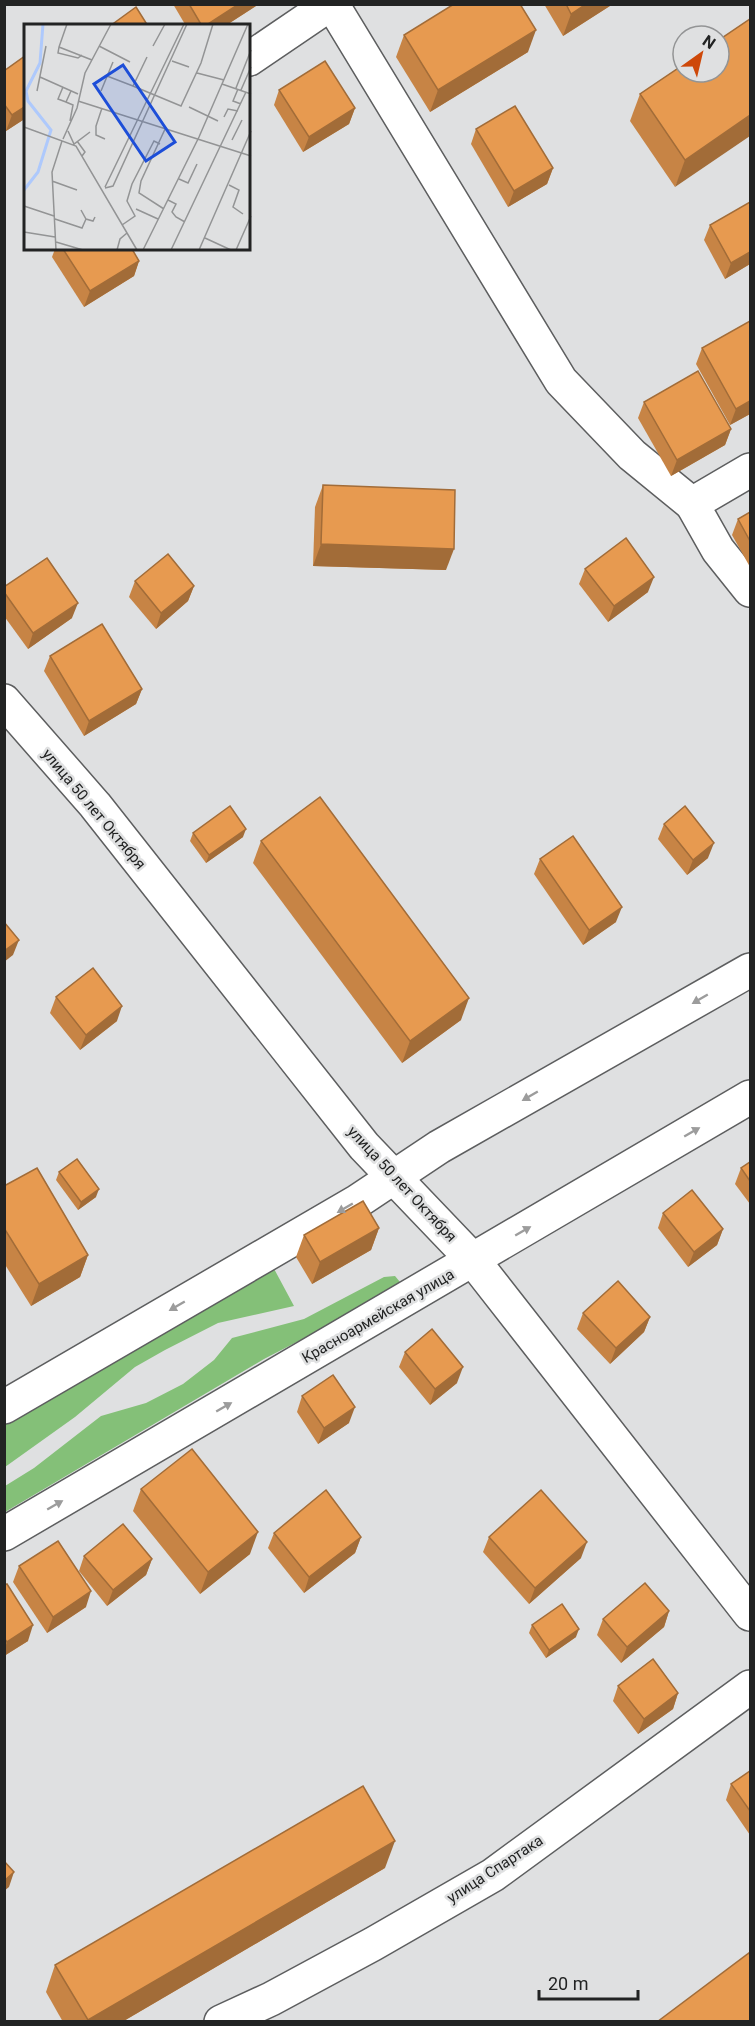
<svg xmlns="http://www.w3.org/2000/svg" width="755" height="2026" font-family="Roboto,sans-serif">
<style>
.green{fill:#84c078}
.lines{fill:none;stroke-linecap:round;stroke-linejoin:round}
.minor-casing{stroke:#5d5e5f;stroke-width:36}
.minor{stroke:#fff;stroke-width:33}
.wall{fill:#c78445}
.shaded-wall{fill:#a26c38}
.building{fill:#e79a50;stroke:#a26c38;stroke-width:1.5}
.oneway{fill:#9c9c9c}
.labels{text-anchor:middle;stroke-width:5;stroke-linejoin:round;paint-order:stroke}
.street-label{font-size:15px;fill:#222323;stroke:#dfe0e1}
.inset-river{fill:none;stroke:#aec9fc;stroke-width:3}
.inset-road{fill:none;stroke:#939495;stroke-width:1.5}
.view{fill:#1d4ed8;fill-opacity:0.15;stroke:#1d4ed8;stroke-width:3}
.inset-edge{fill:none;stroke:#222323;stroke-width:3}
</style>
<rect width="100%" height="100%" fill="#dfe0e1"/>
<!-- green -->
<g class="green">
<polygon points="272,1265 294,1306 218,1323 165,1350 135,1367 75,1417 5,1467 5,1420"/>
<polygon points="395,1276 400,1282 393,1292 264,1359 5,1512 5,1486 34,1468 101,1416 146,1403 183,1384 214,1360 232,1338 304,1319 384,1277"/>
</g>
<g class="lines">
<!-- minor casing -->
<g class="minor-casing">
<g id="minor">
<polyline points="332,4 561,381 632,455 692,504"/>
<polyline points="249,59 330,4"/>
<polyline points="750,470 692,504 718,550 750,590"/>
<polyline points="4,701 95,805 364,1146 473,1260 750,1614"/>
<polyline points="4,1407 358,1201 439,1147 750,970"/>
<polyline points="4,1534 750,1097"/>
<polyline points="221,2022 271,1999 373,1944 493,1875 750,1687"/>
</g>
</g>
<!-- minor -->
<use href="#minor" class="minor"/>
</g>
<!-- wall -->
<g class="wall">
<polygon points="173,4 259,4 225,26 186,26"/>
<polygon points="544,4 613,4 563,36"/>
<polygon points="750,19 675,187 630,121 640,94"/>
<polygon points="404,35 528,52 430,112 396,57"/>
<polygon points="25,56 26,118 6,131 4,128 4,71"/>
<polygon points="279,90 355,108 349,124 303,152 274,105"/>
<polygon points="476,129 553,168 547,184 508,207 471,144"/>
<polygon points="710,225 750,264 725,279 704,240"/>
<polygon points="55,249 132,249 139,261 134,276 84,307 52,257"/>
<polygon points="702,348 750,414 730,425 696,364"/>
<polygon points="644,402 731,429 725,445 671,476 638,418"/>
<polygon points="323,485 446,570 313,566 315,507"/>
<polygon points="750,512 750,567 732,535 738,519"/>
<polygon points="585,569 648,592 608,622 579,584"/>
<polygon points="135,581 194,586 188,601 156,629 129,597"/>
<polygon points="4,587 72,618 28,649 4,616"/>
<polygon points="50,656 142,689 136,704 84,736 44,671"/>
<polygon points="664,824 708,858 687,875 658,839"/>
<polygon points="193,833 243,837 206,863 190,841"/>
<polygon points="261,841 461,1020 402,1063 253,863"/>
<polygon points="540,859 616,922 583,945 534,874"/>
<polygon points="56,997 117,1021 80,1050 50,1013"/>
<polygon points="750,1162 750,1204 735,1184 741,1168"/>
<polygon points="59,1172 96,1197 78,1210 56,1180"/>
<polygon points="4,1186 88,1255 80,1277 31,1306 4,1263"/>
<polygon points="663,1213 723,1229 717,1245 688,1267 658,1228"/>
<polygon points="379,1228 371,1250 312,1284 296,1257 304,1235"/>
<polygon points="583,1313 650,1317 644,1332 610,1364 577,1329"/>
<polygon points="405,1352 457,1383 430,1405 399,1367"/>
<polygon points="302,1396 349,1423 318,1444 297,1412"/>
<polygon points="141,1489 250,1554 200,1594 133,1511"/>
<polygon points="274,1533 361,1537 355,1553 304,1593 268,1548"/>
<polygon points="489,1537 581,1558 529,1604 483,1552"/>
<polygon points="84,1556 152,1559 146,1575 107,1606 79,1571"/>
<polygon points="19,1566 86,1607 47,1633 13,1582"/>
<polygon points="4,1585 28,1641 4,1656"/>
<polygon points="669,1611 664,1627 621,1663 597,1635 603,1619"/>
<polygon points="532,1625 576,1637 546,1658 529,1633"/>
<polygon points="618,1686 678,1693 673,1709 638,1734 613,1701"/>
<polygon points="750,1771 750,1835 726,1800 731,1784"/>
<polygon points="385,1868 122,2022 63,2022 46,1992 55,1965"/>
</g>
<!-- shaded-wall -->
<g class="shaded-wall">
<polygon points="239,4 259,4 225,26 205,26"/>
<polygon points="586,4 613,4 563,36 571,14"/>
<polygon points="536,30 528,52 430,112 438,90"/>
<polygon points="26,106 26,118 6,131 12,115"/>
<polygon points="355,108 349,124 303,152 309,137"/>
<polygon points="750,115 750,136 675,187 685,160"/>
<polygon points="553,168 547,184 508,207 514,191"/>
<polygon points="750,252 750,264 725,279 731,263"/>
<polygon points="139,261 134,276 84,307 90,291"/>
<polygon points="750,401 750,414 730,425 736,409"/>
<polygon points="731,429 725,445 671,476 677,460"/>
<polygon points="321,544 454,549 446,570 313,566"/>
<polygon points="654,577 648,592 608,622 614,606"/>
<polygon points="194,586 188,601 156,629 161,613"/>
<polygon points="78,603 72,618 28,649 33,633"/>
<polygon points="142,689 136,704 84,736 89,721"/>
<polygon points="246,829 243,837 206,863 209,855"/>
<polygon points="714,843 708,858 687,875 693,860"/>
<polygon points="622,907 616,922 583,945 589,930"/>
<polygon points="19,940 13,955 4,962 4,951"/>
<polygon points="469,998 461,1020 402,1063 410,1041"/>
<polygon points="122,1006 117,1021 80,1050 86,1035"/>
<polygon points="99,1189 96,1197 78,1210 81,1202"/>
<polygon points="379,1228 371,1250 312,1284 320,1262"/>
<polygon points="723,1229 717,1245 688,1267 694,1252"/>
<polygon points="88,1255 80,1277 31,1306 39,1284"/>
<polygon points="650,1317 644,1332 610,1364 616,1348"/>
<polygon points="463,1367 457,1383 430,1405 435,1389"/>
<polygon points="355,1407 349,1423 318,1444 324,1428"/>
<polygon points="258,1532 250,1554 200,1594 208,1572"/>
<polygon points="361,1537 355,1553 304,1593 309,1577"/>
<polygon points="587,1542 581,1558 529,1604 535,1588"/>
<polygon points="152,1559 146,1575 107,1606 113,1590"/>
<polygon points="91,1591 86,1607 47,1633 53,1617"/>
<polygon points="669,1611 664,1627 621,1663 627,1647"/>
<polygon points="33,1625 28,1641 4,1656 4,1650 7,1642"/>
<polygon points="579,1629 576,1637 546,1658 549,1650"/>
<polygon points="678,1693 673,1709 638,1734 644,1719"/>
<polygon points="395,1841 385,1868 122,2022 87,2022 88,2020"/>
<polygon points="14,1872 9,1887 4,1891 4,1881"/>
</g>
<!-- building -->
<g class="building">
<polygon points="189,4 239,4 205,26 202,26"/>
<polygon points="454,4 520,4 536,30 438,90 404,35"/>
<polygon points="566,4 586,4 571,14"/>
<polygon points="136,7 148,26 110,26"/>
<polygon points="750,19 750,115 685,160 640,94 683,65 683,72 719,72 719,40"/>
<polygon points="25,56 26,106 12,115 4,104 4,71"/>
<polygon points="325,61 355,108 309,137 279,90"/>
<polygon points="515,106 553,168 514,191 476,129"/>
<polygon points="750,202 750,252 731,263 710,225"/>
<polygon points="63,249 132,249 139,261 90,291"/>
<polygon points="750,321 750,401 736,409 702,348"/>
<polygon points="698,371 731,429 677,460 644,402"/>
<polygon points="323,485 455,490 454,549 321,544"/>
<polygon points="750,512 750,541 738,519"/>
<polygon points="626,538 654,577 614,606 585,569"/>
<polygon points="168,554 194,586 161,613 135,581"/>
<polygon points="47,558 78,603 33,633 4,592 4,587"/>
<polygon points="102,624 142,689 89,721 50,656"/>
<polygon points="320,797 469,998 410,1041 261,841"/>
<polygon points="230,806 246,829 209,855 193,833"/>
<polygon points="685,806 714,843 693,860 664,824"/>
<polygon points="573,836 622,907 589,930 540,859"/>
<polygon points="4,922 19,940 4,951"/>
<polygon points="93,968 122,1006 86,1035 56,997"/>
<polygon points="77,1159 99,1189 81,1202 59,1172"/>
<polygon points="750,1162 750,1181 741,1168"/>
<polygon points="37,1168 88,1255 39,1284 4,1228 4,1186"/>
<polygon points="692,1190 723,1229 694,1252 663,1213"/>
<polygon points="363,1201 379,1228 320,1262 304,1235"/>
<polygon points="618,1281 650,1317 616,1348 583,1313"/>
<polygon points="432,1329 463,1367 435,1389 405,1352"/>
<polygon points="333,1375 355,1407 324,1428 302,1396"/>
<polygon points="192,1449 258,1532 208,1572 141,1489"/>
<polygon points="326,1490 361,1537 309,1577 274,1533"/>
<polygon points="541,1490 587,1542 535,1588 489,1537"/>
<polygon points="123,1524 152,1559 113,1590 84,1556"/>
<polygon points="58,1541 91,1591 53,1617 19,1566"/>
<polygon points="645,1583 669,1611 627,1647 603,1619"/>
<polygon points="7,1584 33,1625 7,1642 4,1638 4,1585"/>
<polygon points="562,1604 579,1629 549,1650 532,1625"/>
<polygon points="653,1659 678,1693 644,1719 618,1686"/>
<polygon points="750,1771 750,1811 731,1784"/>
<polygon points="363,1786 395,1841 88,2020 55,1965"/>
<polygon points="4,1861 14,1872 4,1881"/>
<polygon points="749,1953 750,1955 750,2022 657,2022"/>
</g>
<!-- one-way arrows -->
<defs><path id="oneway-solid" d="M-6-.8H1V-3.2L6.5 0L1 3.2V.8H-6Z" transform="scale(1.5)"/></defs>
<g class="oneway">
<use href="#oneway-solid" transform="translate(700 999) rotate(150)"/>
<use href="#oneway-solid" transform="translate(530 1096) rotate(150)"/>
<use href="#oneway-solid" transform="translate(692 1132) rotate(-30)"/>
<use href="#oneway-solid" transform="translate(345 1208) rotate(150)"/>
<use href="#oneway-solid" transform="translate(523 1231) rotate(-30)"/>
<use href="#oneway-solid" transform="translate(177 1306) rotate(150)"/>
<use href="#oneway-solid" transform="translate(224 1407) rotate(-30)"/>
<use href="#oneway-solid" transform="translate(55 1505) rotate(-30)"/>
</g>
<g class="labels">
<!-- street labels -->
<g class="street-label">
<text transform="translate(94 809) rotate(50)" y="5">улица 50 лет Октября</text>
<text transform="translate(402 1184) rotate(47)" y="5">улица 50 лет Октября</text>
<text transform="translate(378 1316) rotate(-30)" y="5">Красноармейская улица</text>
<text transform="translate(495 1869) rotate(-33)" y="5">улица Спартака</text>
</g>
</g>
<!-- overview -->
<g transform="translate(24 24)">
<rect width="226" height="226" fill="#dfe0e1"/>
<path class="inset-river" d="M0 166 14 148 27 106 4 77 2 67 16 39 19 0"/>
<path class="inset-road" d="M43 0 35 23 68 36M75 22 106 38M129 22 141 0M35 23 34 29 54 34 58 31M123 33 109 62 157 82 177 39 189 0M148 37 165 43M173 49 200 56M83 52 109 62M16 53 54 70M198 60 227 70M39 63 34 75 42 78M212 64 227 26M214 65 209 77 217 80M217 66 227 43M13 67 22 22M77 67 89 38M54 77 227 132M165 83 194 97M78 84 72 102V111L81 115M200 93 204 85 214 87M46 97 49 81 42 78 47 67M0 103 52 122 113 226M44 107 50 120 66 108M39 115 53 84 61 49 87 0M208 116 218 96M53 117 61 128 58 132M155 155 164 159 173 140M28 157 53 166M205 161 215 166 209 183 219 190M81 163 160 0M81 164 89 162 163 0M144 176 152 180 148 188 152 193 161 198M0 182 30 192M112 185 134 195M140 185 115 169 117 157 142 103M57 186 62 195 69 197 71 193M31 195 58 204 62 195M98 201 111 192 103 177 108 160 130 117 136 120M0 208 31 213M181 214 207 226M32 218 59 226M32 226 28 148 38 117M93 226 96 215 103 209M119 226 175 113 224 0M147 226 222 68M175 226 227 107M212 226 227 192"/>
<path class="view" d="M99 41 151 118 122 137 70 60Z"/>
<rect width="226" height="226" class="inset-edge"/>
</g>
<!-- border -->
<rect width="755" height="2026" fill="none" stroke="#222323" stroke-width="12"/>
<!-- north arrow -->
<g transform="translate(701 54) rotate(34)"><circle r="28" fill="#dfe0e1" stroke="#939495" stroke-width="1.5"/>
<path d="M0-4.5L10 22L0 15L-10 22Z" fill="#ce4809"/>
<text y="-9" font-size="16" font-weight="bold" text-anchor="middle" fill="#222323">N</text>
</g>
<!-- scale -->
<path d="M539 1990v9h99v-9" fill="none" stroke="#222323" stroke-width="3"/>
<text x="548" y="1990" font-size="18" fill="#222323" stroke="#dfe0e1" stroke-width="4.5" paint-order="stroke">20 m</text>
</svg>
